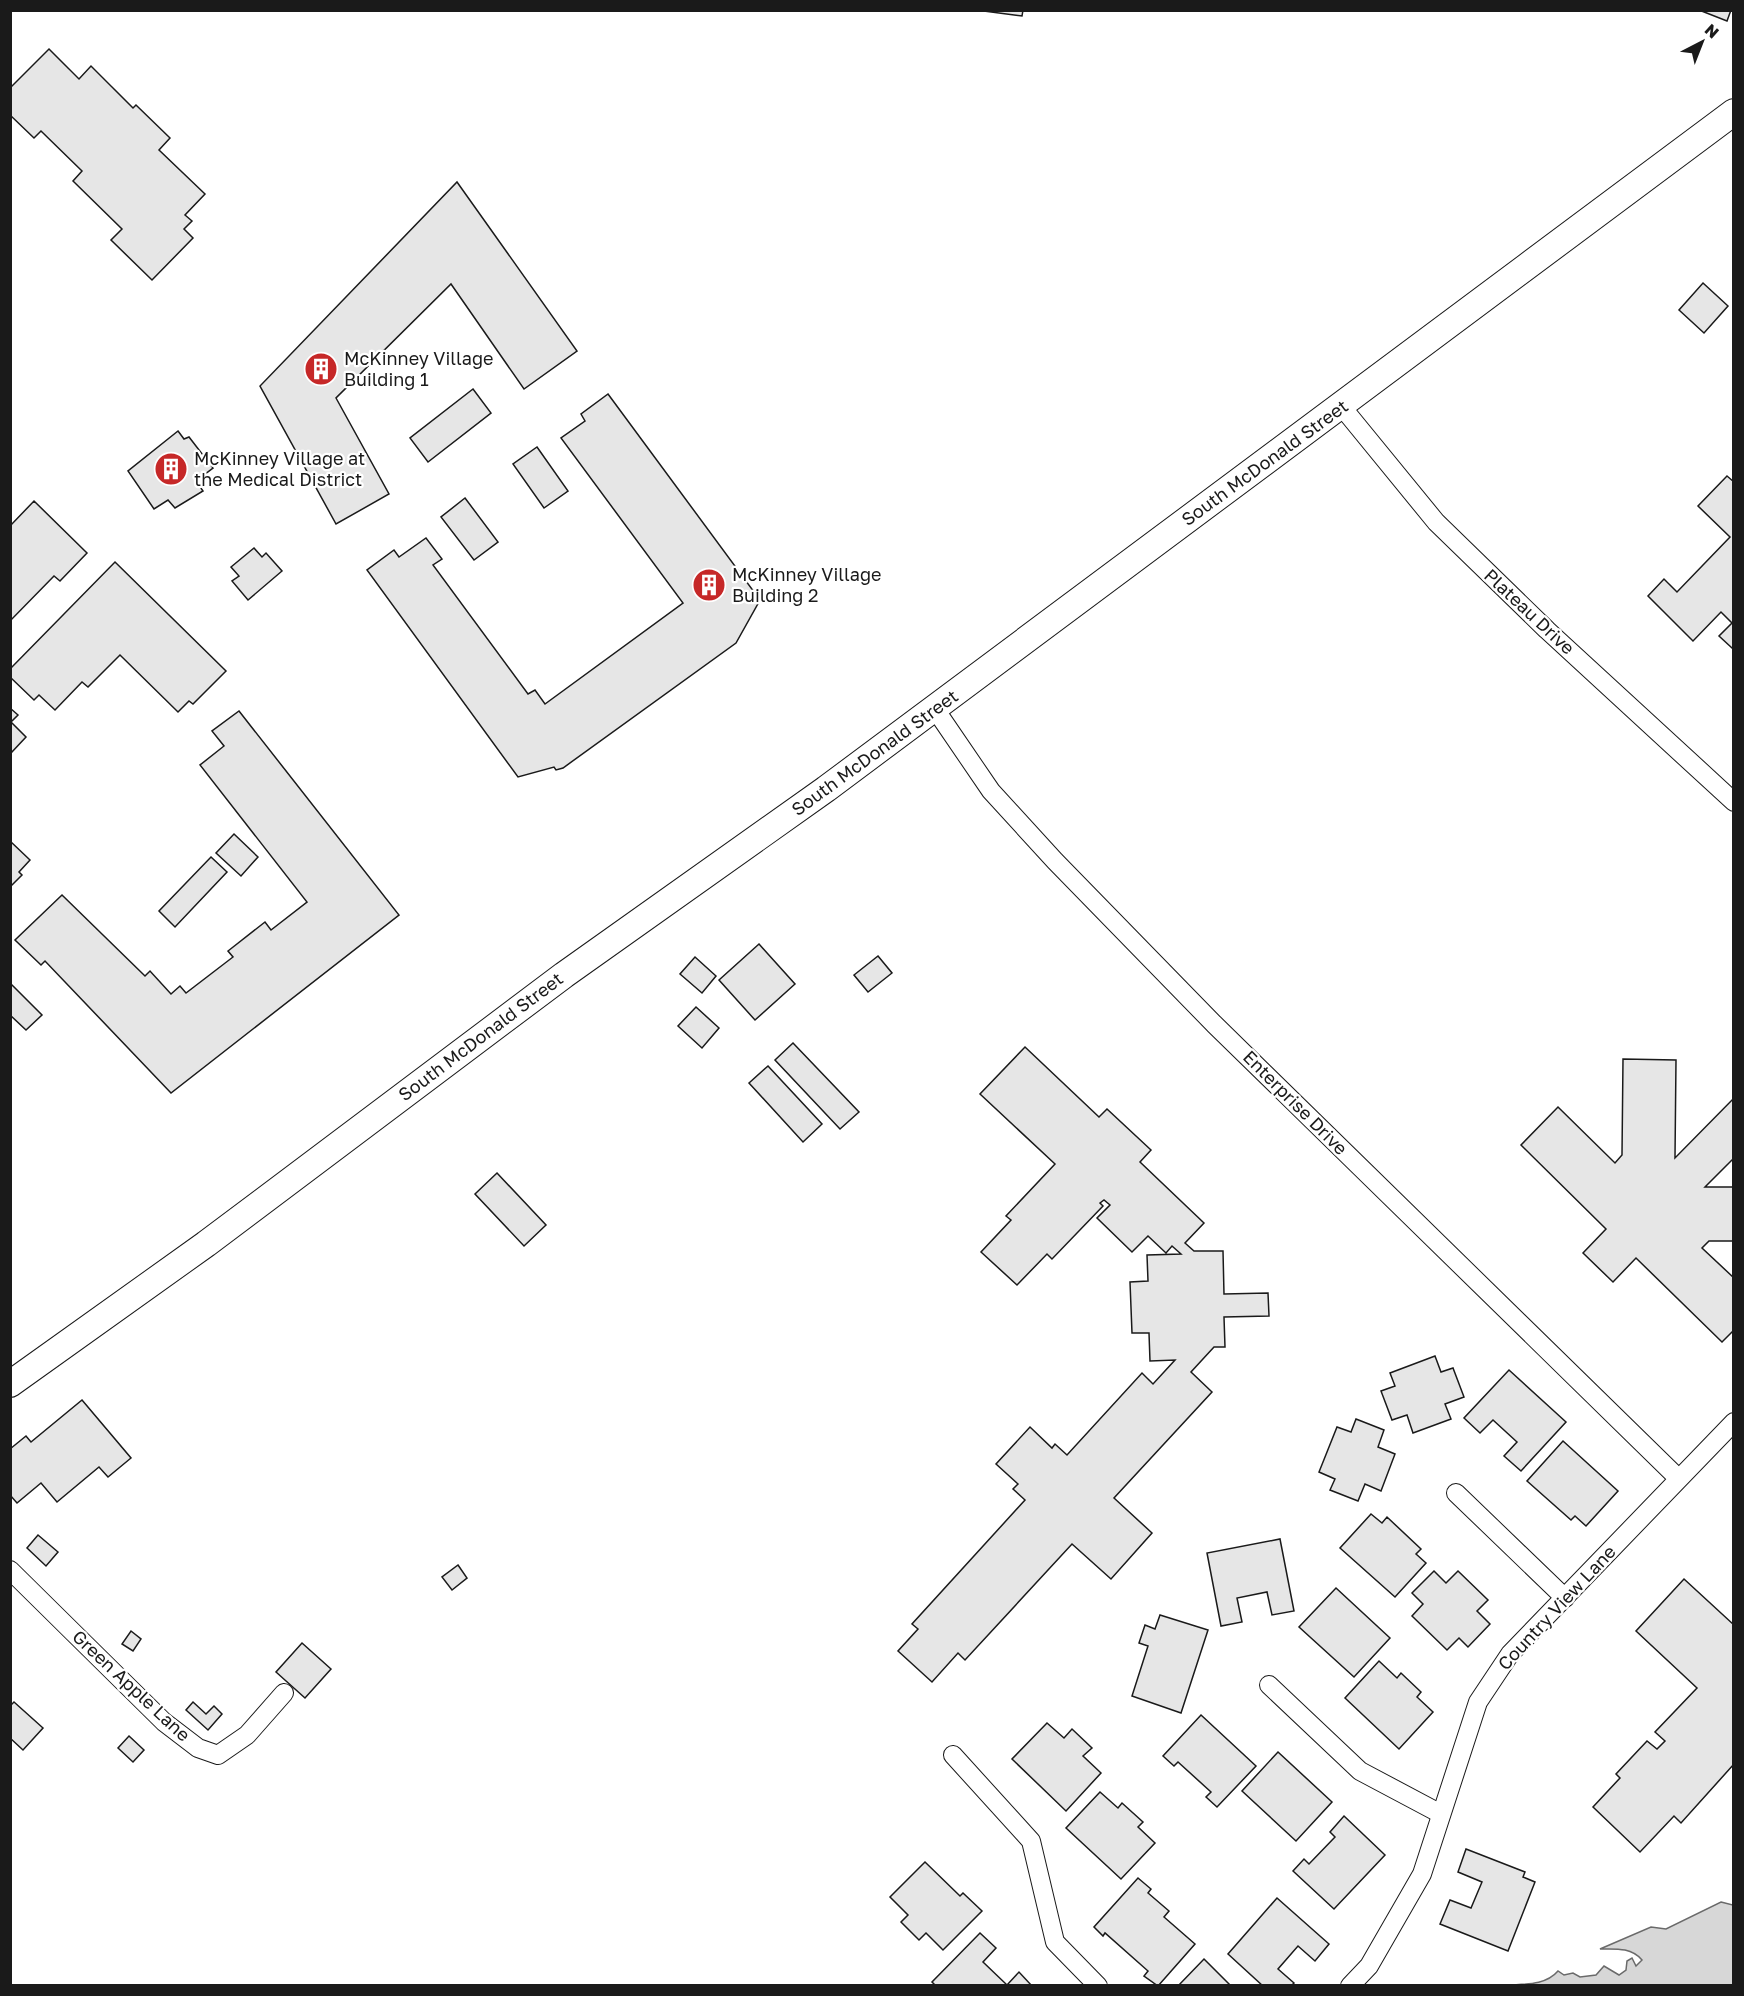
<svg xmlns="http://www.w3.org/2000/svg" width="1744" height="1996" font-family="'Golos Text',sans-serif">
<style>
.water{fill:#d7d7d7;stroke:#6a6a6a;stroke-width:1.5}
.building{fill:#e6e6e6;stroke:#1a1a1a;stroke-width:1.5}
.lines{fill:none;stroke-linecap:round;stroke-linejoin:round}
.street-casing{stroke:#1a1a1a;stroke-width:20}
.secondary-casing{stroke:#1a1a1a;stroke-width:28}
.street{stroke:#fff;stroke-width:18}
.secondary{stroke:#fff;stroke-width:26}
.labels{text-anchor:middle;stroke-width:4.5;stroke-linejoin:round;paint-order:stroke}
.poi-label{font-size:18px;fill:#1a1a1a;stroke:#fff;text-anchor:start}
.street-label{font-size:18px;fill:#1a1a1a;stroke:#fff}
</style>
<rect width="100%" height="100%" fill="#fff"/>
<!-- water -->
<path class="water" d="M1721 1902 1733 1905V1985H1510C1526 1984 1546 1985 1558 1971L1564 1975 1573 1973 1580 1977 1596 1975 1604 1966 1619 1975 1626 1970 1627 1961 1632 1958 1636 1966 1642 1960C1631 1947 1615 1949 1600 1949L1651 1927 1666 1929Z"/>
<!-- building -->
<g class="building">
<polygon points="976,10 1023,10 1022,16"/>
<polygon points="1699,10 1731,10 1727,21"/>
<polygon points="49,49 79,79 91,66 133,108 136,105 170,138 159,150 205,194 185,215 192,221 184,229 193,238 152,280 111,240 122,229 73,181 82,171 41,131 34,138 10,115 10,88"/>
<polygon points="457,182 577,351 524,389 451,284 336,398 389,494 336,524 260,386"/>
<polygon points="1703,283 1728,306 1704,333 1679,310"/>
<polygon points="473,389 491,413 428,462 410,438"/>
<polygon points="608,394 760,600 736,643 563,768 556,770 554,767 518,777 367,570 394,550 399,557 426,538 442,559 433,565 528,694 535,690 545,704 683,603 561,438 585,421 581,414"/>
<polygon points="178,431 184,439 189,437 213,468 196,481 203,491 175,508 168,500 154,509 128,471"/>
<polygon points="537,447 568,491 544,508 513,464"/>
<polygon points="1727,476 1734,482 1734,646 1732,648 1719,636 1732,623 1721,612 1693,641 1648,596 1664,579 1677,592 1730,537 1698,506"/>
<polygon points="465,498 498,542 474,560 441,517"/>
<polygon points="34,501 87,553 60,581 54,576 10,621 10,526"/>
<polygon points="254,548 262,557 266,553 282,571 248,600 232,581 239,576 231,567"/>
<polygon points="115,562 226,671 193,704 189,701 178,712 120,655 88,687 82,682 55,710 39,695 34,700 10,677 10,669"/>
<polygon points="10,708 18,715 11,722 26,737 10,754"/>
<polygon points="239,711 399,915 171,1093 45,961 41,965 15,940 62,895 145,976 150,971 171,994 180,986 186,993 233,957 228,951 265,922 271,930 307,902 200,765 224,746 212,731"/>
<polygon points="234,834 258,857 241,876 216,853"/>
<polygon points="10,841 30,860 19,872 22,875 10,887"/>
<polygon points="211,857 227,872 175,927 159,911"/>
<polygon points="759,944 795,984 755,1020 719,980"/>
<polygon points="878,956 892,973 868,992 854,975"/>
<polygon points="695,957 716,976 702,993 680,974"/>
<polygon points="10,983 42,1015 26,1030 10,1015"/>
<polygon points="696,1007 719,1028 702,1048 678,1026"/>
<polygon points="793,1043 859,1112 840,1129 775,1060"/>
<polygon points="1025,1047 1099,1117 1107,1109 1151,1150 1140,1162 1204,1223 1185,1243 1194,1251 1223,1251 1224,1294 1268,1293 1269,1316 1224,1317 1225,1347 1214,1347 1191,1372 1212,1392 1114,1498 1152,1533 1111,1579 1072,1544 965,1660 958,1653 932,1682 898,1651 918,1629 912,1624 1025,1500 1013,1489 1018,1484 996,1464 1030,1427 1052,1448 1055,1444 1067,1455 1142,1373 1153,1384 1175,1360 1150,1361 1149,1333 1132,1333 1130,1282 1148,1281 1147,1255 1181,1254 1172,1246 1166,1253 1148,1236 1132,1252 1097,1218 1110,1205 1104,1200 1100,1203 1103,1206 1052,1259 1047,1254 1017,1285 981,1252 1011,1220 1006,1216 1055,1164 980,1094"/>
<polygon points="1623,1059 1676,1060 1675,1158 1734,1098 1734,1158 1705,1187 1734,1187 1734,1241 1709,1241 1702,1248 1734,1278 1734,1330 1722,1342 1636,1258 1613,1282 1583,1253 1606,1229 1521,1145 1558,1107 1615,1163 1622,1155"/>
<polygon points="768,1066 822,1124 803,1142 749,1083"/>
<polygon points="497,1173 546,1225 524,1246 475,1194"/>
<polygon points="1435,1356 1441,1372 1453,1368 1464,1397 1445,1404 1451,1419 1413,1433 1407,1415 1392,1420 1381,1391 1395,1386 1390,1373"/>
<polygon points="1509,1370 1566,1422 1521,1471 1504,1456 1517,1442 1493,1420 1480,1433 1464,1418"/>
<polygon points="82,1400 131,1458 108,1477 99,1467 57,1502 41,1483 17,1503 10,1495 10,1449 26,1436 31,1442"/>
<polygon points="1356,1419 1384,1430 1378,1447 1395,1454 1381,1491 1365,1484 1358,1501 1330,1490 1335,1479 1319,1472 1337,1427 1351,1432"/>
<polygon points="1563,1441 1618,1491 1586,1526 1575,1516 1571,1520 1527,1481"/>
<polygon points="1371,1514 1382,1523 1387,1517 1421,1549 1416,1554 1426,1563 1395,1597 1340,1548"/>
<polygon points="38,1535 58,1552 46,1566 27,1548"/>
<polygon points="1280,1539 1294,1611 1272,1615 1267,1592 1237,1598 1242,1622 1221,1626 1207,1553"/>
<polygon points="458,1565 467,1578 452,1590 442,1577"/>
<polygon points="1434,1571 1446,1583 1458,1571 1488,1600 1477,1611 1490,1624 1468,1647 1459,1638 1447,1650 1412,1616 1423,1604 1412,1593"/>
<polygon points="1684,1579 1734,1625 1734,1764 1681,1823 1674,1816 1640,1852 1593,1807 1620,1778 1616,1774 1647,1741 1657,1749 1665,1741 1655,1732 1697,1688 1636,1631"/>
<polygon points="1336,1588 1390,1638 1354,1677 1299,1627"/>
<polygon points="1160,1615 1208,1630 1181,1713 1132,1696 1148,1646 1139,1643 1145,1625 1155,1629"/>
<polygon points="131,1631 141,1639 133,1651 122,1644"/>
<polygon points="302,1643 331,1669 305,1698 276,1672"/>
<polygon points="1379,1661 1397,1678 1401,1673 1421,1692 1417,1697 1433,1712 1399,1749 1345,1698"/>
<polygon points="14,1702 43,1728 23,1750 10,1738 10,1706"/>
<polygon points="193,1702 206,1714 214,1706 222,1714 208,1730 186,1710"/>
<polygon points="1201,1715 1256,1766 1217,1807 1206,1797 1211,1792 1178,1762 1174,1766 1163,1756"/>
<polygon points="1047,1723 1064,1738 1072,1729 1092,1748 1083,1756 1101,1773 1066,1811 1012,1759"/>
<polygon points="129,1736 144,1750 133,1762 118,1748"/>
<polygon points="1278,1752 1332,1802 1296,1841 1242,1791"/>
<polygon points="1100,1792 1118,1808 1122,1803 1143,1822 1138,1827 1155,1843 1121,1879 1066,1828"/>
<polygon points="1344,1816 1385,1855 1334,1909 1293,1871 1304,1859 1309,1864 1335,1837 1330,1832"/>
<polygon points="1466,1849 1525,1872 1523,1877 1535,1882 1508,1951 1440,1924 1450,1900 1471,1908 1482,1882 1458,1872"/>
<polygon points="925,1862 960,1896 963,1893 982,1911 943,1950 926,1933 919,1940 901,1922 908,1915 890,1897"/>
<polygon points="1138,1878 1151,1889 1148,1893 1169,1911 1164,1917 1195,1944 1158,1986 1144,1976 1148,1971 1105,1933 1103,1936 1094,1927"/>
<polygon points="1277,1898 1329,1944 1315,1961 1298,1946 1278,1969 1294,1983 1291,1986 1263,1986 1228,1954"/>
<polygon points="980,1933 996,1948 983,1962 1007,1985 1019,1972 1032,1986 936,1986 932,1982"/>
<polygon points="1204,1959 1231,1986 1178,1986"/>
</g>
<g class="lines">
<!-- street casing -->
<g class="street-casing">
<g id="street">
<polyline points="1342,407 1436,522 1547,630 1734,802"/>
<polyline points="935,709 991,791 1055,861 1214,1024 1678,1478"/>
<polyline points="1456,1493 1565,1598"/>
<polyline points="10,1570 164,1722 198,1748 218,1755 247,1735 284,1693"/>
<polyline points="1269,1685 1360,1771 1441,1814"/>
<polyline points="953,1755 1031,1841 1055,1942 1098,1986"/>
<polyline points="1350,1986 1369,1966 1422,1874 1478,1702 1510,1654 1734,1422"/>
</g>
</g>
<!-- secondary casing -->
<g class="secondary-casing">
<polyline id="secondary" points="10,1384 206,1244 564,975 826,789 1734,112"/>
</g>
<!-- street -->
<use href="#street" class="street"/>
<!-- secondary -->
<use href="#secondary" class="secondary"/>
</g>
<!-- icons -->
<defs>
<g id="building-disc" transform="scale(1.725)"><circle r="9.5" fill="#c62828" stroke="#fff"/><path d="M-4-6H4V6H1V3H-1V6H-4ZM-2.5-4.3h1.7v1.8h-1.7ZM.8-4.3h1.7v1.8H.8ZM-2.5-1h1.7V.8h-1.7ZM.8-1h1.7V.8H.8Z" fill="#fff"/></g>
</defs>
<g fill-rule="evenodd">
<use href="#building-disc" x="321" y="369"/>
<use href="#building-disc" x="171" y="469"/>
<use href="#building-disc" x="709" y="585"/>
</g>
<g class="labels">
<!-- poi labels -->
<g class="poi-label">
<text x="344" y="365">McKinney Village<tspan x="344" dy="21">Building 1</tspan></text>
<text x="194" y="465">McKinney Village at<tspan x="194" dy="21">the Medical District</tspan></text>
<text x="732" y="581">McKinney Village<tspan x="732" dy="21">Building 2</tspan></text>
</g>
<!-- street labels -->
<g class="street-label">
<text transform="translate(1265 463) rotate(-36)" y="6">South McDonald Street</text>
<text transform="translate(1529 612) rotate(43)" y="6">Plateau Drive</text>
<text transform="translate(875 753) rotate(-36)" y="6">South McDonald Street</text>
<text transform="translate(481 1037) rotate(-37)" y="6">South McDonald Street</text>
<text transform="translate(1295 1103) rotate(45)" y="6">Enterprise Drive</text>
<text transform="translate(1557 1608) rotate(-47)" y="6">Country View Lane</text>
<text transform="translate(131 1686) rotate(43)" y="6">Green Apple Lane</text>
</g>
</g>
<!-- border -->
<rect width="1744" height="1996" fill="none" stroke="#1a1a1a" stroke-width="24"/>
<!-- north arrow -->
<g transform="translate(1702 42) rotate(42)" stroke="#ffffff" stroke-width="4.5" paint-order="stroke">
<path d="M0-4.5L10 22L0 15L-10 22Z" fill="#1a1a1a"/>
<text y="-9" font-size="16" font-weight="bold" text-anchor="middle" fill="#1a1a1a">N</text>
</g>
</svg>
